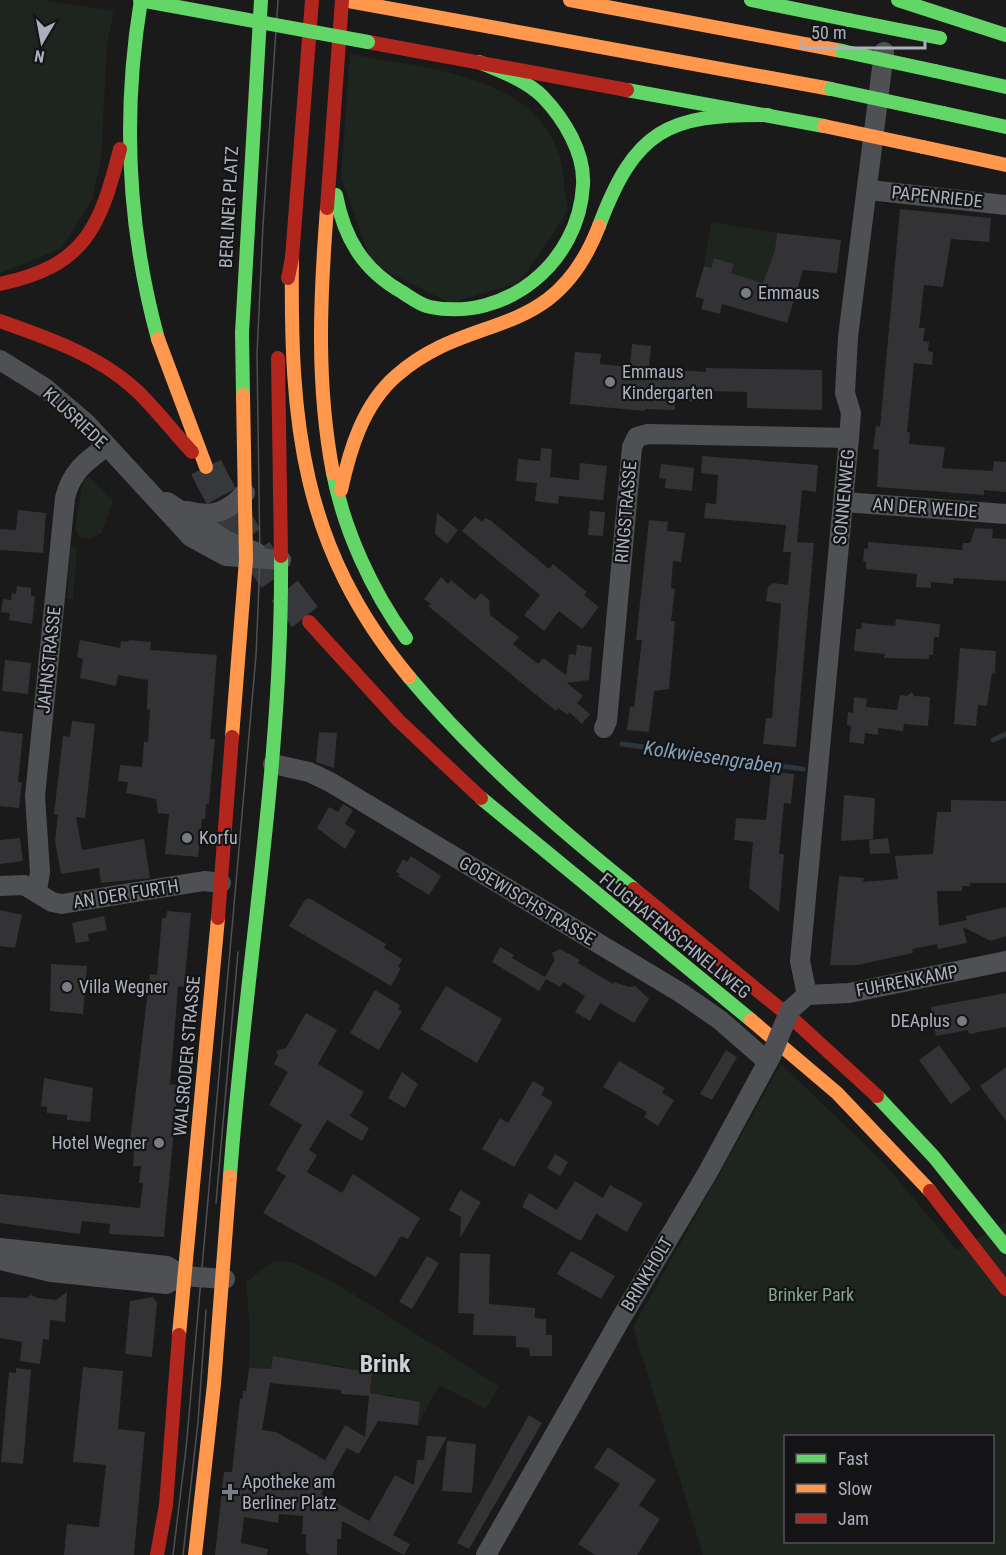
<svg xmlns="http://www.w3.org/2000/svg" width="1006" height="1555" font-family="'Roboto Condensed',sans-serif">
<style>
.green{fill:#1e251f;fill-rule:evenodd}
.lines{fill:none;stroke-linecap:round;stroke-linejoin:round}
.stream{stroke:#2d363e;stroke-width:5}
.building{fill:#333335;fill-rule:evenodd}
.highway-tunnel{stroke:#37383b;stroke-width:33;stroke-dasharray:33 16;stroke-linecap:butt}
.street{stroke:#4e5054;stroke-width:20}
.fast{stroke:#63d668;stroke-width:14}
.slow{stroke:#ff974d;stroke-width:14}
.jam{stroke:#b3261e;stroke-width:14}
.tram{stroke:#4e5053;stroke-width:1.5}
.street-bridge{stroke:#4e5054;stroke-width:20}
.fast-bridge{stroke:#63d668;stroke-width:14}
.slow-bridge{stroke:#ff974d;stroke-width:14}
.poi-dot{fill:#787c84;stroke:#141417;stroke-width:2}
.labels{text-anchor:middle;stroke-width:4.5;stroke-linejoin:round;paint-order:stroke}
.street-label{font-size:18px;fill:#abb1bc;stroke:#141417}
.poi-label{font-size:18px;fill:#abb1bc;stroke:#141417;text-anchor:start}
.park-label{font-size:18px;fill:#82a783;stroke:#141417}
.water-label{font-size:20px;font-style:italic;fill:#82a0b7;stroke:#141417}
.district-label{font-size:24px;font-weight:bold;fill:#cdd0d7;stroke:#141417}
</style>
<rect width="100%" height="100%" fill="#1a1a1b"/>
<!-- green -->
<g class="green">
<polygon points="0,0 42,0 114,11 107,43 101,160 92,200 61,249 0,273"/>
<path d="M350 54C432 70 557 75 564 183 564 191 568 203 567 210 566 217 526 273 519 283L450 303 372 264 341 177Z"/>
<polygon points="711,222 777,233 775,250 763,283 731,273 733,264 714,258 711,268 704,266"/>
<polygon points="89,477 113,500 102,533 90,539 80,537 75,529 83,481"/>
<polygon points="70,546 77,548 73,599 67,598"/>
<path d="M781 1064 883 1162 957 1250 1006 1222V1555H703L633 1327ZM786 1436H992V1542H786Z"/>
<polygon points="279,1261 293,1263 335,1283 499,1386 486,1409 439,1385 418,1425 420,1402 393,1399 393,1395 370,1396 372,1373 371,1376 345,1370 345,1367 331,1365 330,1368 323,1368 322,1364 281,1357 280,1360 272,1360 271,1371 249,1372 250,1327 246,1282 271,1263"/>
</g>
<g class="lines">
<!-- stream -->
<g class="stream">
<polyline points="993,740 1006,734"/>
<polyline points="622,744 803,769"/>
</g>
</g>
<!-- building -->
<g class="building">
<polygon points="900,209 991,218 989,242 951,239 943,287 924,285 919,328 925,328 923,341 929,342 928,351 933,352 932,365 914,363 907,432 910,432 909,444 945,447 942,468 993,471 994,461 1006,462 1006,492 984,490 984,495 877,487 879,450 873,449 876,426 880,427"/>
<polygon points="777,233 841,240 837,273 803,270 787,323 722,304 720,314 701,309 704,299 695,297 704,266 711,268 714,258 734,264 731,273 763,283 775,250"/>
<polygon points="632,344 651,346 648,378 676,380 677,370 706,372 706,368 822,370 822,410 747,408 747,392 705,391 705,401 675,401 675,410 645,409 645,411 570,404 575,352 601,354 600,364 630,367"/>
<polygon points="541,448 552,449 550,477 579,480 580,463 607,466 603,500 559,496 558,504 535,501 537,483 516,481 518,459 540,461"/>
<polygon points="702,456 818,465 816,492 802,490 797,542 814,543 796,747 763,744 766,718 772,718 781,604 766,601 768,587 773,583 788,585 791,552 783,552 786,525 704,518 706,503 716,504 718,475 701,473"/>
<polygon points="661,464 694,468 692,491 665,488 666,479 659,478"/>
<polygon points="18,510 46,513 43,553 0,550 0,529 16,530"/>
<polygon points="590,511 605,512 603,536 588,535"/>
<polygon points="437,513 458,530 447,544 435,534"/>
<polygon points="475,516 482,522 485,518 490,520 549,569 553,564 587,592 584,595 599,607 582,629 559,611 544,631 524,615 540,595 462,531"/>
<polygon points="649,520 668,522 667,531 685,533 681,562 673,561 671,588 675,589 671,621 675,621 669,689 654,691 649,732 627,730 630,707 634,707 642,640 636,640"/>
<polygon points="975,528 993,529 992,538 1006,539 1006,581 954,578 953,584 931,582 931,588 916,587 917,574 866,569 866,562 863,561 864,548 868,549 868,542 962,550 963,543 970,543"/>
<polygon points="441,577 448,584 451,580 475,600 481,593 489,600 490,615 519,637 513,644 538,664 543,658 566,675 569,654 576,655 577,645 592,647 589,680 567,683 583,696 577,703 590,714 582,724 569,712 568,715 558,708 556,711 428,606 431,604 424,599"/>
<polygon points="17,586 31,588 31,596 35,596 32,624 9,620 10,613 1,612 3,599 11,600 12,593 16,594"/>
<polygon points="896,619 940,624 939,637 934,637 933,655 929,655 929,659 884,658 885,654 854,651 856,629 861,629 862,623 895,626"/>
<polygon points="80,640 120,648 121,641 128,642 129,640 151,642 150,650 217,655 210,739 215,739 212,769 209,804 206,804 205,819 202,819 198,857 165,854 169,814 158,813 156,799 126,793 128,782 118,781 120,765 142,767 144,742 148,742 150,710 147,709 148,680 118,675 116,686 80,678 83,659 77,657"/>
<polygon points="960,648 996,651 995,674 992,673 987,706 978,705 976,726 954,724"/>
<polygon points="5,660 31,663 28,694 2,691"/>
<polygon points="912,692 914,696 930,697 928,726 904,724 903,731 878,728 878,735 865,733 864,744 849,742 851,726 847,725 848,712 853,713 854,697 867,699 866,707 897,710 900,695 907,696"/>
<polygon points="72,721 95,724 85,818 76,817 82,850 144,839 150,878 101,883 99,868 61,874 55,841 58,815 54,814 63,736 70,737"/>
<polygon points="0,731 23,734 18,782 22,782 19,808 0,806"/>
<polygon points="319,732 337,733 334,768 316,762"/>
<polygon points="771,772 794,774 791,804 784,803 779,854 784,854 779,912 749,888 753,842 734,840 736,818 766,820"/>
<polygon points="844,795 875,798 873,839 841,841"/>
<polygon points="951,800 1006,801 1006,883 970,883 970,886 962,886 962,891 937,891 939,926 967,920 966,916 1006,907 1006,936 991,941 963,927 967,943 938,949 937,944 912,949 913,953 857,965 830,965 839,876 864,878 863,882 898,879 895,856 933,854 937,812 951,812"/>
<polygon points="343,804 353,810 345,824 356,831 345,849 317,828 329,807 338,812"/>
<polygon points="20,838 23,861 0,864 0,840"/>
<polygon points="888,838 890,853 870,854 869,840"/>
<polygon points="411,856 441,876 429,895 398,876 400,874 396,872 403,859 407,862"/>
<polygon points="309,898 386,944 384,948 402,959 398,967 401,968 391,986 289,926 305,900"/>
<polygon points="0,910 22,915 15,948 0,946"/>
<polygon points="167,911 191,913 184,987 178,986 176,1013 170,1084 178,1085 164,1237 109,1234 110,1224 82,1221 80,1234 0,1223 0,1194 140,1208 143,1183 139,1183 141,1166 133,1166 134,1151 130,1151 130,1140 150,974 157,975 162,918 166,918"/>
<polygon points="104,916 107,930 88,934 89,941 76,943 72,923"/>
<polygon points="500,947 514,955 512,958 545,977 555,960 552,953 560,949 580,960 578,963 613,984 614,982 629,987 635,986 649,999 634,1023 600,1003 590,1021 575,1012 585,996 563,982 560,987 546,979 539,991 492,962"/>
<polygon points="51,964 87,966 83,1014 50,1011"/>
<polygon points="446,986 502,1019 477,1063 420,1029"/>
<polygon points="375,990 400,1005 398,1009 402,1011 379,1050 350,1033"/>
<polygon points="1006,993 1006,1027 969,1034 968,1030 936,1036 931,1007"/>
<polygon points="306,1013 337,1030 318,1064 364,1092 350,1116 369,1128 362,1141 327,1120 309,1150 317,1155 307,1172 342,1193 353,1174 420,1218 408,1239 401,1236 376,1277 263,1213 286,1176 276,1170 302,1125 269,1105 288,1072 274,1064 278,1056 276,1051 286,1048"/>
<polygon points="939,1045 971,1089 951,1104 919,1060"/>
<polygon points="726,1050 737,1057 712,1100 700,1094"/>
<polygon points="619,1061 665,1088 662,1093 674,1100 658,1126 644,1117 647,1112 603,1087"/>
<polygon points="1006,1067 1006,1121 980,1086"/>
<polygon points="402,1072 418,1084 405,1108 388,1098"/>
<polygon points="44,1078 93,1088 90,1122 67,1120 67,1115 47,1113 47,1107 41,1106"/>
<polygon points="533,1081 545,1088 541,1095 553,1102 514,1167 482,1149 500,1118 508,1123"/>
<polygon points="555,1154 568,1162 560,1176 547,1168"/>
<polygon points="575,1181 603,1198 610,1185 643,1203 627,1232 596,1214 581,1241 522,1207 529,1193 557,1210"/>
<polygon points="460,1190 481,1202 460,1238 461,1217 449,1210"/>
<polygon points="571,1251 615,1276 601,1299 557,1274"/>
<polygon points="460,1253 490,1254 489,1304 535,1308 535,1318 546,1319 546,1335 552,1335 552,1356 530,1356 529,1348 516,1347 516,1336 473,1335 474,1314 458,1313"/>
<polygon points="427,1256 439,1263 412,1309 399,1302"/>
<polygon points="67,1292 65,1322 50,1320 49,1340 43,1339 40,1364 20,1361 22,1342 0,1338 0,1297 27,1298 31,1295 38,1298 56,1300"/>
<polygon points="153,1297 157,1303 152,1357 125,1354 130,1301"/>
<path d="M273 1356 372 1373 370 1393 420 1402 418 1425 378 1421 359 1454 347 1448 321 1494 369 1521 395 1475 414 1485 417 1460H424L427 1436 447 1437 393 1535 410 1544 404 1555 342 1521 341 1539H337V1555H310L306 1553V1534H302L303 1516 279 1514 278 1523 244 1517 241 1543 268 1549 267 1555H215L224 1472H232L240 1399H242L243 1391H246L249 1368 271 1369ZM270 1383 341 1390V1394L369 1396 365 1437 345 1425 325 1460 276 1432 262 1430Z"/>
<polygon points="83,1367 123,1371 118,1429 145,1432 134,1555 64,1555 67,1524 99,1527 106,1465 73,1462"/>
<polygon points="16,1368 31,1370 23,1464 1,1462 9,1372 16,1373"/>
<polygon points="529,1415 542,1423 469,1549 457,1543"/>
<polygon points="447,1441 476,1444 472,1493 442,1491"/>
<polygon points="608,1447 656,1480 639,1505 660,1519 637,1555 595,1555 578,1544 620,1484 594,1468"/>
</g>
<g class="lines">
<!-- highway-tunnel -->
<path class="highway-tunnel" d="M206 467C233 523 270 573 309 622"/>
<!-- street -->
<g class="street">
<polyline points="884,52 848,337 845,393 851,413 849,438 800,961 807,995 849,993 1006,961"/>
<polyline points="869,190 1006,205"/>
<polyline points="0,360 45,388 86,423 191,537 226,556 281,560"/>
<polyline points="167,502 227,541 256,552"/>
<polyline points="844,502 1006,514"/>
<path d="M187 511C212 518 228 512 245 493"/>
<polyline points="604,728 607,721 632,447 637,437 648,434 849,438"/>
<polyline points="273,764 309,772 330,782 681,993 720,1020 768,1062"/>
<polyline points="0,886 24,885 52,902 62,904 204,881 221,883"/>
<path d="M37 890 40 872 35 796 65 498C71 472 86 461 107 446"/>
<polyline points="0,1248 167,1266 183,1276"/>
<polyline points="0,1260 51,1272 166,1284 183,1276 225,1279"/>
<polyline points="486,1555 620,1320 708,1172 771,1056"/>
</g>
<!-- fast -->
<g class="fast">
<path d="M141 0C122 115 127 226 158 339"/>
<polyline points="751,0 849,20"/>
<polyline points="898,0 1006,35"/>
<polyline points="935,71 1006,87"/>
<polyline points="627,90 824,126"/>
<polyline points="943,113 1006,127"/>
<path d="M336 195C344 238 363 270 402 292 410 297 420 305 430 307 506 322 579 263 583 185 585 153 564 119 543 97 526 80 500 71 479 62"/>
<path d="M599 226C635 130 667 114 768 115"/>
<polyline points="243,395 242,333 261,0"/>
<path d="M333 473C344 530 372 591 406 638"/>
<path d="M409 677C476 757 553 824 634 889"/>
<polyline points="481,798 751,1020"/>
<polyline points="877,1096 934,1157 1006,1247"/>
<path d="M230 1176C245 969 283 763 281 556"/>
</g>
<!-- slow -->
<g class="slow">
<polyline points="343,0 831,89"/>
<polyline points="570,0 842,51"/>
<polyline points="923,147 1006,165"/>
<path d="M327 208C320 298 316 384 333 473"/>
<path d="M292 258C290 421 300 546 409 677"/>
<polyline points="158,339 206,467"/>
<path d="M341 490C350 449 363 405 396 376 472 309 553 345 599 226"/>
<polyline points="232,737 246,560 243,395"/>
<polyline points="751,1020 837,1093 930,1191"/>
<polyline points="179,1335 218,918"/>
<polyline points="195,1555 214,1384 230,1176"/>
</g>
<!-- jam -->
<g class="jam">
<polyline points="368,42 627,90"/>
<polyline points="327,208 342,0"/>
<polyline points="288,278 292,258 312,0"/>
<path d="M0 284C85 266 100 228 120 149"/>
<path d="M0 321C48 338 98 355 136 390 156 409 173 432 192 452"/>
<polyline points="278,358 281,556"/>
<polyline points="309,622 398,720 481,798"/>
<polyline points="634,889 795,1021 877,1096"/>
<polyline points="218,918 232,737"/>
<polyline points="930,1191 1006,1289"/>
<polyline points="157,1555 166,1505 179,1335"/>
</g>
<!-- tram -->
<g class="tram">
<polyline points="216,1203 238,952"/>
<polyline points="173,1555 186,1449 256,656 260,560 257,354 263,225 278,0"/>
<polyline points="183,1555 198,1422 206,1310"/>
</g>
<!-- street-bridge -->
<polyline class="street-bridge" points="771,1056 790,1010 807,995"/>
<!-- fast-bridge -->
<g class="fast-bridge">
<polyline points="140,0 368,42"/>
<polyline points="849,20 940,38"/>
<polyline points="842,51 935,71"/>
<polyline points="831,89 943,113"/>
</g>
<!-- slow-bridge -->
<polyline class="slow-bridge" points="824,126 923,147"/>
</g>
<!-- markers -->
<g class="poi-dot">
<circle cx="746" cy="293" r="6"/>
<circle cx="610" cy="382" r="6"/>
<circle cx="187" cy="838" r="6"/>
<circle cx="67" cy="987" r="6"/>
<circle cx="962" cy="1021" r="6"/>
<circle cx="159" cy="1143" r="6"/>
<path d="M227 1483h6v6h6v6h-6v6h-6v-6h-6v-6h6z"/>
</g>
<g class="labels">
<!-- street labels -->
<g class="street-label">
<text transform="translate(937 197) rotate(6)" y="6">PAPENRIEDE</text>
<text transform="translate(229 207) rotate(-87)" y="6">BERLINER PLATZ</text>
<text transform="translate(75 418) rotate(43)" y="6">KLUSRIEDE</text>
<text transform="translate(844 497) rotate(-85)" y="6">SONNENWEG</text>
<text transform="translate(925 508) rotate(4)" y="6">AN DER WEIDE</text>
<text transform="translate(626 512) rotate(-85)" y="6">RINGSTRASSE</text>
<text transform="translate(49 660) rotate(-84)" y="6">JAHNSTRASSE</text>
<text transform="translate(126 894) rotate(-9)" y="6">AN DER FURTH</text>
<text transform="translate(527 901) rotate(31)" y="6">GOSEWISCHSTRASSE</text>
<text transform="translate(675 936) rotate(39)" y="6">FLUGHAFENSCHNELLWEG</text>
<text transform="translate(907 981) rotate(-11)" y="6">FUHRENKAMP</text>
<text transform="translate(187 1056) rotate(-85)" y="6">WALSRODER STRASSE</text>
<text transform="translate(647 1274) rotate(-59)" y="6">BRINKHOLT</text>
</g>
<!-- poi labels -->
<g class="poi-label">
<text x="758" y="299">Emmaus</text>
<text x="622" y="378">Emmaus<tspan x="622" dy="21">Kindergarten</tspan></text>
<text x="199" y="844">Korfu</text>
<text x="79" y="993">Villa Wegner</text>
<text x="950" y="1027" text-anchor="end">DEAplus</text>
<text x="147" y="1149" text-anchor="end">Hotel Wegner</text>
<text x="242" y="1488">Apotheke am<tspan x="242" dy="21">Berliner Platz</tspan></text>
</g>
<!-- park labels -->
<g class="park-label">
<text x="811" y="1301">Brinker Park</text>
</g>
<!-- water labels -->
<g class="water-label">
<text transform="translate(713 757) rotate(8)" y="7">Kolkwiesengraben</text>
</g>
<!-- district labels -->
<g class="district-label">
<text x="385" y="1372">Brink</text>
</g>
</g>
<!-- legend -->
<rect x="784" y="1435" width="210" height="108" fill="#141417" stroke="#505359" stroke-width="1.5"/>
<rect x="796" y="1454" width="30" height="9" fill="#63d668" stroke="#505359" stroke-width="1.5"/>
<text x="838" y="1465" font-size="18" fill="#abb1bc">Fast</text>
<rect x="796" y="1484" width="30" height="9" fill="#ff974d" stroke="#505359" stroke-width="1.5"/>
<text x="838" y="1495" font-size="18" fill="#abb1bc">Slow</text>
<rect x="796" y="1514" width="30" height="9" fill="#b3261e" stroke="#505359" stroke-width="1.5"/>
<text x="838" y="1525" font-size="18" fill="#abb1bc">Jam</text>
<!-- north arrow -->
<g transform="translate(42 42) rotate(190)" stroke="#141417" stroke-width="4.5" paint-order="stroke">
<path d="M0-4.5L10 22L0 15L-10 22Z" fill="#abb1bc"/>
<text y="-9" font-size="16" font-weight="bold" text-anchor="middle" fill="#abb1bc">N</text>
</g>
<!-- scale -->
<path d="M802 39v9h123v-9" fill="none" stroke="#abb1bc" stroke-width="3"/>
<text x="811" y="39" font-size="18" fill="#abb1bc" stroke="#141417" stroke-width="4.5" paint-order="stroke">50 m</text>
</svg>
